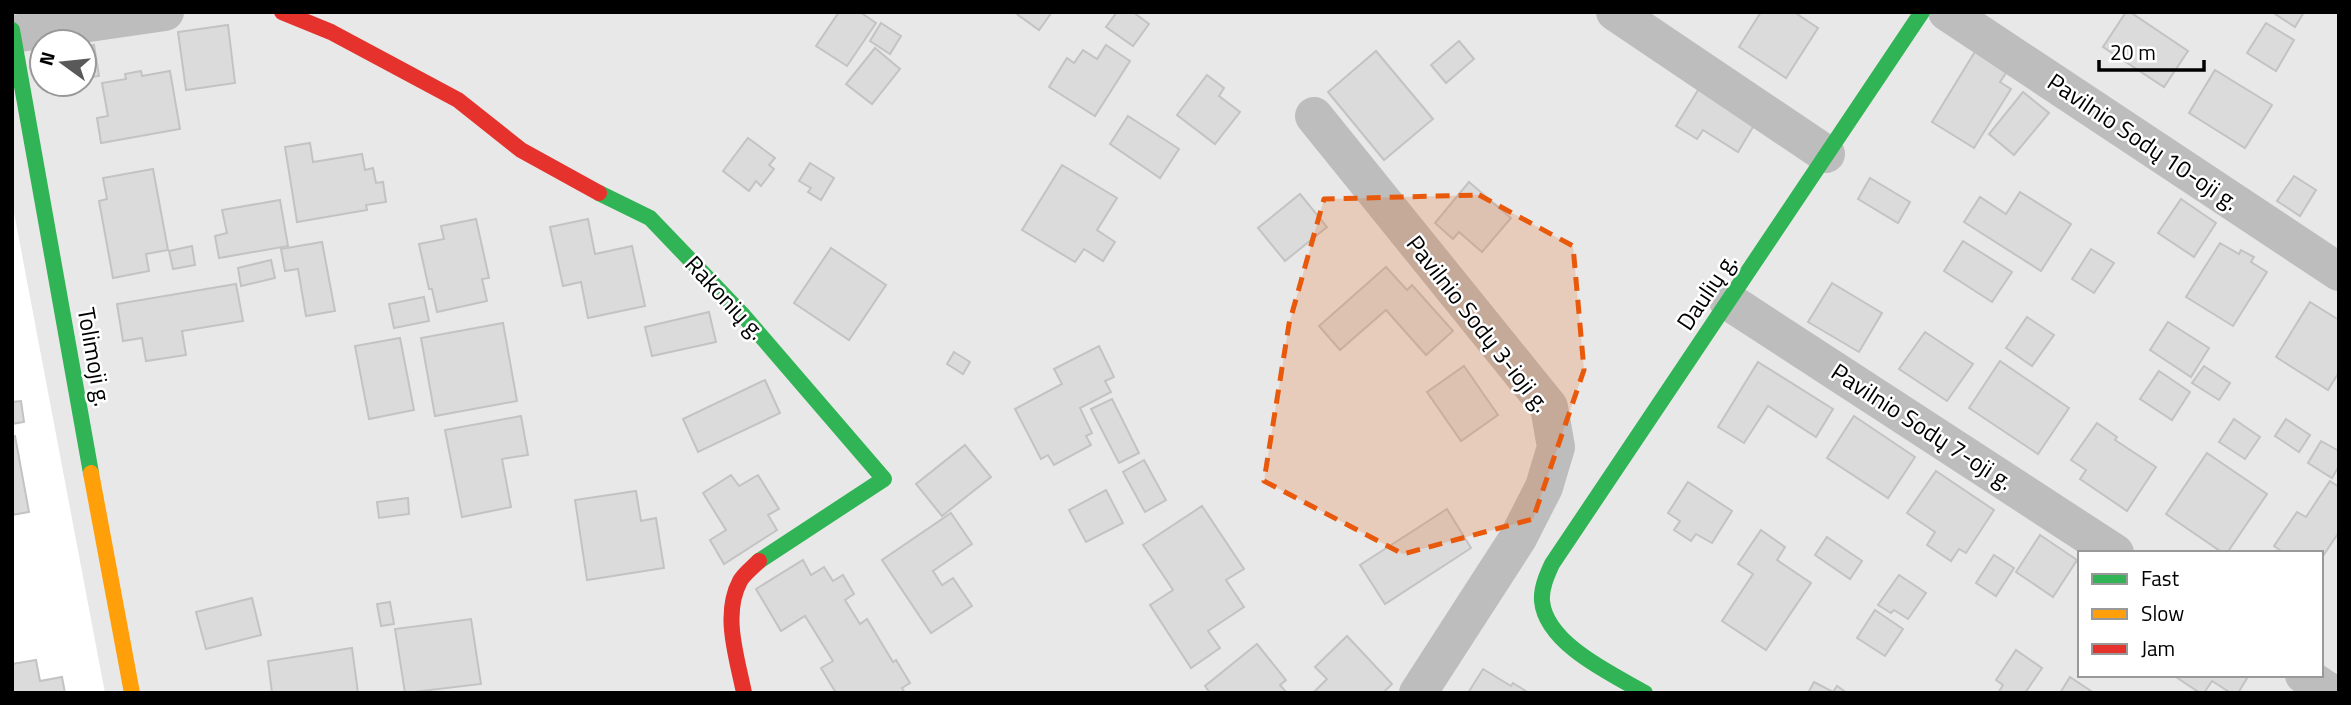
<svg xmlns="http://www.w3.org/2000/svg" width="2351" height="705" font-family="'Titillium Web',sans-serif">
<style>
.green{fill:#e8e8e8;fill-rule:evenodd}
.building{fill:#dbdbdb;stroke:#c3c3c3;stroke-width:2}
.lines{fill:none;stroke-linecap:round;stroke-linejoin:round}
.street{stroke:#bdbdbd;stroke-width:38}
.fast{stroke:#30b455;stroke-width:16}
.slow{stroke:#ff9f0a;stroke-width:16}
.jam{stroke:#e5322d;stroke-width:16}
.marked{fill:#e8590c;fill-opacity:0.2;stroke:#e8590c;stroke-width:5;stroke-dasharray:14 9;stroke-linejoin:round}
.labels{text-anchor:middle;stroke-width:5;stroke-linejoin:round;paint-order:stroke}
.street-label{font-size:24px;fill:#000;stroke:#fff}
</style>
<rect width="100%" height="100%" fill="#fff"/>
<!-- green -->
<path class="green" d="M12 12H2339V693H105L12 202ZM42 42H84V84H42ZM2080 553H2321V675H2080Z"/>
<!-- building -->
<g class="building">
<polygon points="839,12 860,12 876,23 847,66 816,46"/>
<polygon points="1014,12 1052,12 1039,30"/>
<polygon points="1117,12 1133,12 1149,24 1133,46 1106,27"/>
<polygon points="1761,12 1794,12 1818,28 1786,78 1739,47"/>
<polygon points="2126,12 2130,12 2188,51 2164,87 2103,47"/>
<polygon points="2276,12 2304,12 2295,27 2275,14"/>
<polygon points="881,23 901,36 890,54 870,41"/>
<polygon points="2266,23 2294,40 2276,71 2247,53"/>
<polygon points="228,25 235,83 186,90 178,32"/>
<polygon points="1459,41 1474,59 1446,83 1431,65"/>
<polygon points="94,45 99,76 84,78 84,47"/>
<polygon points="1106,45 1130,61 1095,116 1049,87 1067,58 1074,63 1083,50 1097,59"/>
<polygon points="875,48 900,69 872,104 846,84"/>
<polygon points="1976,50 2008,70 2000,82 2011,89 1974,148 1932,122"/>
<polygon points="1376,51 1433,119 1384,160 1328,92"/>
<polygon points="2215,70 2272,105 2245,148 2189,113"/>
<polygon points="141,71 142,76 170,71 180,129 101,143 97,118 108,116 102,83 126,79 125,74"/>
<polygon points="1207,75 1224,88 1219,96 1240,112 1215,144 1177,115"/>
<polygon points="1700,87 1756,122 1738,152 1703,130 1697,139 1676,126"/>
<polygon points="2023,92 2049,113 2014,155 1989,134"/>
<polygon points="1128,116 1179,149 1160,178 1110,144"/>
<polygon points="748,138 775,158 769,165 774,169 761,186 756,181 749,191 723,171"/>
<polygon points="310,143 313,162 362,154 365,170 373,168 376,183 383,182 386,202 366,205 367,210 297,222 285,147"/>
<polygon points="810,163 834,178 821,200 808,192 811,188 799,181"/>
<polygon points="1062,165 1117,198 1097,230 1115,242 1103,261 1084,249 1075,262 1022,230"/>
<polygon points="153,169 168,250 146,254 149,271 113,278 99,201 107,199 103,178"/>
<polygon points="2294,176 2316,190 2300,216 2277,201"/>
<polygon points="1870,178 1910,202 1898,223 1858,199"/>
<polygon points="1469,182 1511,218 1482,252 1459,232 1453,239 1435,223"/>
<polygon points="2020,192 2071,224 2041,271 1964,222 1980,197 2006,214"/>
<polygon points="1300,194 1327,227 1285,261 1258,228"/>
<polygon points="2181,199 2216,223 2194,257 2158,233"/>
<polygon points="280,200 288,246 219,258 215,236 227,233 222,210"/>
<polygon points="476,219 489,278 482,279 487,301 437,312 432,289 429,289 419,244 444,239 441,226"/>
<polygon points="588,219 595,254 632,246 645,306 588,318 581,282 563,286 550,227"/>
<polygon points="1963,241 2012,272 1992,302 1944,271"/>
<polygon points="322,242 335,311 306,316 298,269 285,271 281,249"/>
<polygon points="2220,243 2239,254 2241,250 2254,257 2251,262 2267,272 2233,326 2186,297"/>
<polygon points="192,246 195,265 173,269 169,251"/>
<polygon points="831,248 886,285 849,340 794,303"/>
<polygon points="2091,249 2114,263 2094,293 2072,279"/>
<polygon points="271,260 275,278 241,286 238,268"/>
<polygon points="1386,267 1407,290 1412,285 1453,331 1426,355 1386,310 1340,350 1319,326"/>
<polygon points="1832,283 1882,313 1859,352 1808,322"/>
<polygon points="236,284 243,321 182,331 186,355 146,361 142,338 123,341 117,304"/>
<polygon points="424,297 429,321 394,328 389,304"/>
<polygon points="2310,302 2339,320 2339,372 2328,390 2276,357"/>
<polygon points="709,312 716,342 652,356 645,327"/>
<polygon points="2027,317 2054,335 2032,366 2006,348"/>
<polygon points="2168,322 2209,348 2191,377 2150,350"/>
<polygon points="503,323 517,401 435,416 421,338"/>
<polygon points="1925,332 1973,364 1947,401 1899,369"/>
<polygon points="400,338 414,410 369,419 355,346"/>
<polygon points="1099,346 1114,377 1105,381 1111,392 1080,408 1092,433 1086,436 1091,445 1054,465 1048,455 1041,459 1015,409 1062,384 1054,369"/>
<polygon points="954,352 970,362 963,374 947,364"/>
<polygon points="2000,361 2069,408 2038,454 1969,408"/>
<polygon points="1758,362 1833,409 1816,437 1768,406 1744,443 1718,427"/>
<polygon points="1464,366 1498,415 1461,441 1427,392"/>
<polygon points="2204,366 2230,383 2219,400 2192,383"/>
<polygon points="2159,371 2190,392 2172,420 2140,399"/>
<polygon points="765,380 780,413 698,452 683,419"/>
<polygon points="1112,399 1139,453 1119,463 1091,409"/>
<polygon points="21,401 24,422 12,424 12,402"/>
<polygon points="521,416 528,455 502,459 511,507 462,517 445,430"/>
<polygon points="1854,416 1915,457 1888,498 1827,458"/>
<polygon points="2234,419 2260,437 2245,459 2219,442"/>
<polygon points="2286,419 2310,435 2299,452 2275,436"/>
<polygon points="2097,423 2117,437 2115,440 2156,467 2127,511 2080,479 2086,470 2071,460"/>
<polygon points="15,436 29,512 12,515 12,437"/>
<polygon points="2321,441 2339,451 2339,466 2332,478 2308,463"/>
<polygon points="965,445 991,477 942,516 916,484"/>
<polygon points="2207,453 2267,494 2227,553 2223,553 2166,514"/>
<polygon points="1144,460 1166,500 1145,512 1123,472"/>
<polygon points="1936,471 1994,510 1966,553 1959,549 1951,561 1927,545 1935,532 1907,513"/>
<polygon points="731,475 739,486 758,475 779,509 768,515 777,530 724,564 710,540 726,530 703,493"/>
<polygon points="2330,481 2339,487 2339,532 2321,559 2321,553 2284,553 2274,546 2297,512 2306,517"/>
<polygon points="1688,482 1732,511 1712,543 1696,534 1691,541 1674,530 1680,521 1668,513"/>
<polygon points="1106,490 1123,523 1086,542 1069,510"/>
<polygon points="636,491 641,521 656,518 664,568 587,580 575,500"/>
<polygon points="408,498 409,514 379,518 377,502"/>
<polygon points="1202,506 1244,569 1226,580 1244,607 1208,631 1220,648 1191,668 1150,605 1173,590 1143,545"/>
<polygon points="1447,509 1471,548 1385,604 1360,565"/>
<polygon points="951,513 972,544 933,571 942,585 953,578 972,606 931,633 882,560"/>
<polygon points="1761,530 1785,547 1777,560 1811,583 1766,650 1722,621 1753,574 1738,564"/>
<polygon points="2040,535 2077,560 2053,597 2016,572"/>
<polygon points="1827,537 1862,561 1850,579 1815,555"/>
<polygon points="1994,555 2014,568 1996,596 1976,583"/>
<polygon points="803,560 811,575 824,567 833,581 843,575 854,594 845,600 860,624 867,619 893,662 896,660 910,683 902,688 905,693 836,693 821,668 833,661 805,616 781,631 756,589"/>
<polygon points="1899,575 1926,593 1908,619 1894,610 1891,613 1878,605"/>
<polygon points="252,598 261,635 206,649 196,612"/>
<polygon points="390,602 394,624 381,626 377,604"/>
<polygon points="1875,610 1903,629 1885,656 1857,638"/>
<polygon points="471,619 481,684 405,693 395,629"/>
<polygon points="1347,636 1392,684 1383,693 1313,693 1327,679 1315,667"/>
<polygon points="1257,644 1286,680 1280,685 1287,693 1210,693 1205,686"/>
<polygon points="352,648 358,693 272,693 268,661"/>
<polygon points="2016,650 2042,668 2025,693 1998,693 2003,685 1996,680"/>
<polygon points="36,660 40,681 62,677 65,693 12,693 12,664"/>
<polygon points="1483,669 1511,686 1513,683 1529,693 1468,693"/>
<polygon points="2173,675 2249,675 2238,693 2231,693 2212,681 2204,693 2200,693"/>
<polygon points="2070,677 2094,693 2060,693"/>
<polygon points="1814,682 1833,692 1837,686 1847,693 1808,693"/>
</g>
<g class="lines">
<!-- street -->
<g class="street">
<polyline points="1615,12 1826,154"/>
<polyline points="1947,12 2339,272"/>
<polyline points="13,34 165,12"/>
<polyline points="1314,116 1549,407 1556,447 1544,487 1518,538 1418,693"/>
<polyline points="1728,301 2115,553"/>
<polyline points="2304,675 2331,693"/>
</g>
<!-- fast -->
<g class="fast">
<polyline points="12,30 91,473"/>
<polyline points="599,193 650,218 742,314 884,479 759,561"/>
<path d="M1645 693C1612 674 1546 644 1542 601 1541 588 1547 575 1552 564L1922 12"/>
</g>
<!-- slow -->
<polyline class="slow" points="91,473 132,693"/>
<!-- jam -->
<g class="jam">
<polyline points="282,12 331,32 458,100 521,150 599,193"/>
<path d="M744 693C737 657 722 615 740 581 744 574 752 568 759 561"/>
</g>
</g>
<!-- marked area -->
<path class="marked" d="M1479 195 1573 246 1584 370 1533 519 1403 554 1264 481 1289 324 1324 199Z"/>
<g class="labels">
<!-- street labels -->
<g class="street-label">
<text transform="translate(2143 142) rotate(34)" y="8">Pavilnio Sodų 10-oji g.</text>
<text transform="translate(1707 292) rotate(-56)" y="8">Daulių g.</text>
<text transform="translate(725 298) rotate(47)" y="8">Rakonių g.</text>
<text transform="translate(1478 324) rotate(52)" y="8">Pavilnio Sodų 3-ioji g.</text>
<text transform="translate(94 357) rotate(80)" y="8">Tolimoji g.</text>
<text transform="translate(1922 427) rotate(33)" y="8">Pavilnio Sodų 7-oji g.</text>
</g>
</g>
<!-- border -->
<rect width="2351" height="705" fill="none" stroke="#000000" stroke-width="28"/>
<!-- legend -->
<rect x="2078" y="551" width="245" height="126" fill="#ffffff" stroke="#999999" stroke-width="2"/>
<rect x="2092" y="574" width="35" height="10" fill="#30b455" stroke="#999999" stroke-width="2"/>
<text x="2141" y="586" font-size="21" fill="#000000">Fast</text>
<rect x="2092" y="609" width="35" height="10" fill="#ff9f0a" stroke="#999999" stroke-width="2"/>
<text x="2141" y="621" font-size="21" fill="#000000">Slow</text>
<rect x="2092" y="644" width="35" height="10" fill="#e5322d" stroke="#999999" stroke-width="2"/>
<text x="2141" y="656" font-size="21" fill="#000000">Jam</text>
<!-- north arrow -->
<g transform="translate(63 63) rotate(285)"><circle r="33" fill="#ffffff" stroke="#999999" stroke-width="2"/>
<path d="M0-5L12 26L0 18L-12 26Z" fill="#595959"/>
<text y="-10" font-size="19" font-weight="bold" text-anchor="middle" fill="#000000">N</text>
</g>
<!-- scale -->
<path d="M2099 60v10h105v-10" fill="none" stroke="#000000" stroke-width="3.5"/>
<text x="2110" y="60" font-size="21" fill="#000000" stroke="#ffffff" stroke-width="5" paint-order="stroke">20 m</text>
</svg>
